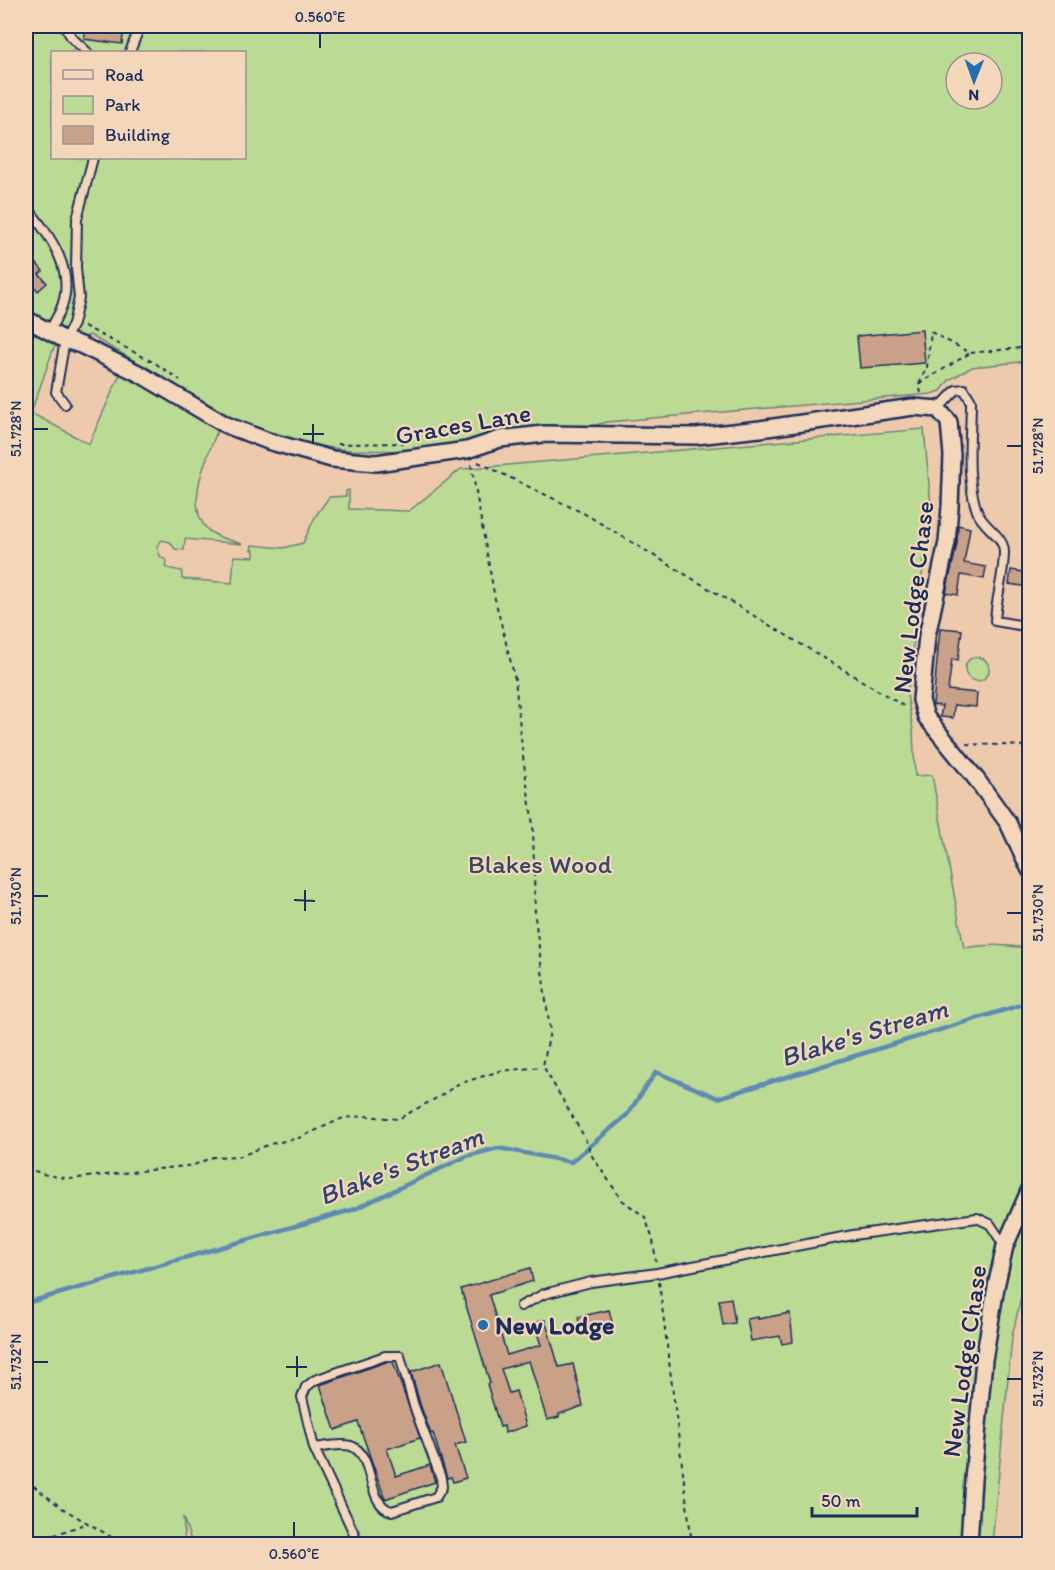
<svg xmlns="http://www.w3.org/2000/svg" width="1055" height="1570" font-family="Itim,sans-serif">
<style>
.green{fill:#bbda93;stroke:#6b8478;stroke-width:1.5;fill-rule:evenodd}
.lines{fill:none;stroke-linecap:round;stroke-linejoin:round}
.stream{stroke:#5f8ab3;stroke-width:4.5}
.building{fill:#c9a088;stroke:#1b2f5e;stroke-width:1.5}
.lane-casing{stroke:#1b2f5e;stroke-width:12}
.street-casing{stroke:#1b2f5e;stroke-width:20}
.path{stroke:#1b2f5e;stroke-width:2;stroke-dasharray:4.5 4.5;stroke-linecap:butt}
.lane{stroke:#f4d6ba;stroke-width:8}
.street{stroke:#f4d6ba;stroke-width:15}
.ticks{fill:none;stroke:#1b2f5e;stroke-width:2}
.poi-dot{fill:#1f6fb2;stroke:#f4d6ba;stroke-width:2}
.labels{text-anchor:middle;stroke-width:4.5;stroke-linejoin:round;paint-order:stroke}
.street-label{font-size:26px;fill:#1b2f5e;stroke:#f4d6ba}
.park-label{font-size:26px;fill:#334966;stroke:#f4d6ba}
.poi-label{font-size:26px;font-weight:bold;fill:#1b2f5e;stroke:#f4d6ba;text-anchor:start}
.water-label{font-size:27px;font-style:italic;fill:#2c4673;stroke:#f4d6ba}
.neatline{fill:none;stroke:#1b2f5e;stroke-width:2}
.ticks-label{font-size:15px;text-anchor:middle;fill:#1b2f5e}
</style>
<rect width="100%" height="100%" fill="#edcaac"/>
<filter id="ink" filterUnits="userSpaceOnUse"><feTurbulence type="fractalNoise" baseFrequency=".0167" numOctaves="2"/><feDisplacementMap in="SourceGraphic" scale="12" xChannelSelector="R" yChannelSelector="G"/><feConvolveMatrix kernelMatrix="1 2 1 2 8 2 1 2 1" color-interpolation-filters="sRGB"/></filter>
<g filter="url(#ink)">
<!-- green -->
<g class="green">
<path d="M26 26H1029V361L972 367 949 380 941 391 931 394 607 422 584 428 509 429 469 443 412 451 349 450 294 443 235 419 90 335 54 347 31 413 89 444 121 372 183 404 219 426C209 454 183 504 207 529 216 538 231 540 242 544L185 539 184 550 175 549 170 542 162 540 157 546 160 556 167 561 166 568 182 571V579L232 583 234 556 254 557V550H251L252 545 283 548 303 543 315 517 329 497 346 496V491L349 490V509L409 511 461 469 924 429 931 506 907 694 913 730 915 776 932 775 964 948C986 944 1007 944 1029 949V1262L1012 1337 992 1544H192L183 1517 185 1544H26ZM52 52H244V158H52ZM956 63H992V99H956Z"/>
<circle cx="977" cy="669" r="12"/>
</g>
<g class="lines">
<!-- stream -->
<polyline class="stream" points="26,1303 355,1209 467,1156 498,1148 571,1162 627,1115 656,1072 718,1098 1024,1004 1030,1004"/>
</g>
<!-- building -->
<g class="building">
<polygon points="86,26 124,26 122,44 84,39"/>
<polygon points="33,259 43,271 39,274 47,283 38,291 26,276 26,265"/>
<polygon points="922,330 925,363 860,368 857,336"/>
<polygon points="958,525 970,528 964,563 986,567 984,579 961,575 958,595 946,593 957,544"/>
<polygon points="1011,570 1029,573 1029,587 1009,584"/>
<polygon points="940,628 962,630 958,660 952,659 948,690 977,693 976,707 954,705 953,718 940,717 942,706 933,705"/>
<polygon points="530,1268 533,1281 489,1295 507,1355 541,1345 534,1323 545,1320 559,1367 573,1364 583,1406 559,1414 559,1417 547,1420 529,1361 501,1369 509,1393 516,1391 526,1426 505,1433 504,1426 500,1427 487,1384 490,1383 461,1289"/>
<polygon points="731,1298 735,1323 723,1325 719,1300"/>
<polygon points="609,1310 612,1322 610,1322 611,1329 582,1335 578,1317"/>
<polygon points="790,1313 793,1342 782,1344 780,1336 751,1341 747,1319 758,1317 758,1319"/>
<polygon points="386,1362 393,1362 420,1438 387,1449 396,1476 430,1465 435,1482 385,1499 358,1422 335,1430 320,1385"/>
<polygon points="441,1362 466,1442 455,1445 466,1478 453,1482 451,1477 447,1478 433,1433 431,1434 420,1404 411,1372"/>
</g>
<g class="lines">
<!-- lane casing -->
<g class="lane-casing">
<g id="lane">
<polyline points="65,27 72,38 87,52"/>
<polyline points="130,52 140,26"/>
<path d="M26 206C49 235 78 271 60 311 57 318 52 325 49 332"/>
<polyline points="65,404 56,392 65,340 73,324 79,298 76,268 77,219 93,158"/>
<path d="M938 409 956 390 964 389 971 401C971 436 965 477 977 511 982 527 1004 535 1004 552 1004 575 996 598 995 621L1025 626"/>
<polyline points="521,1306 544,1294 591,1282 657,1273 853,1235 977,1218 990,1224 1004,1245"/>
<path d="M314 1448C325 1447 340 1443 351 1446 375 1454 366 1506 392 1511L436 1497 442 1487 441 1478 414 1406 400 1356H385L315 1380 306 1387 302 1397 314 1448 359 1544"/>
</g>
</g>
<!-- street casing -->
<g class="street-casing">
<g id="street">
<polyline points="26,319 65,340 81,345 140,374 226,425 268,441 332,459 376,463 467,450 500,439 544,434 696,436 760,429 913,407 938,409 949,422 952,455 950,507 947,542 927,636 921,700 926,717 977,780 1008,823 1030,870"/>
<polyline points="969,1544 973,1479 984,1360 996,1287 1005,1246 1030,1189"/>
</g>
</g>
<!-- path -->
<g class="path">
<polyline points="84,326 155,363 180,380"/>
<polyline points="919,384 927,367 931,332 970,353 1030,347"/>
<polyline points="921,393 919,384 970,353"/>
<polyline points="338,444 404,443"/>
<polyline points="478,462 585,514 907,708"/>
<polyline points="471,464 495,599 515,679 523,757 533,825 535,917 550,1031 543,1066 585,1138 592,1156 622,1200 645,1217 653,1240 656,1262"/>
<polyline points="966,744 1030,746"/>
<polyline points="26,1167 42,1174 70,1179 194,1165 213,1157 241,1156 270,1144 299,1138 343,1118 365,1116 398,1119 442,1095 458,1084 500,1071 542,1067"/>
<polyline points="659,1282 692,1544"/>
<polyline points="26,1480 62,1508 120,1542 120,1544"/>
<polyline points="28,1544 88,1523"/>
</g>
<!-- lane -->
<use href="#lane" class="lane"/>
<!-- street -->
<use href="#street" class="street"/>
</g>
</g>
<!-- ticks -->
<path class="ticks" d="M320 48V33M33 429H48M303 434H324M313 444V424M1007 446H1022M33 896H48M294 900 315 901M305 911V890M1007 913H1022M33 1362H48M286 1367H307M297 1377V1356M1007 1379H1022M294 1537V1522"/>
<!-- markers -->
<circle class="poi-dot" cx="483" cy="1325" r="6"/>
<g class="labels">
<!-- street labels -->
<g class="street-label">
<text transform="translate(463 424) rotate(-10)" y="9">Graces Lane</text>
<text transform="translate(913 597) rotate(-83)" y="9">New Lodge Chase</text>
<text transform="translate(964 1361) rotate(-82)" y="9">New Lodge Chase</text>
</g>
<!-- park labels -->
<g class="park-label">
<text x="540" y="873">Blakes Wood</text>
</g>
<!-- poi labels -->
<g class="poi-label">
<text x="495" y="1334">New Lodge</text>
</g>
<!-- water labels -->
<g class="water-label">
<text transform="translate(864 1033) rotate(-17)" y="9">Blake's Stream</text>
<text transform="translate(401 1166) rotate(-21)" y="9">Blake's Stream</text>
</g>
</g>
<!-- margin -->
<rect width="1055" height="1570" fill="none" stroke="#f4d6ba" stroke-width="66"/>
<!-- legend -->
<rect x="51" y="51" width="195" height="108" fill="#f4d6ba" stroke="#9d9395" stroke-width="1.5"/>
<rect x="63" y="70" width="30" height="9" fill="#f4d6ba" stroke="#9d9395" stroke-width="1.5"/>
<text x="105" y="81" font-size="18" fill="#1b2f5e">Road</text>
<rect x="63" y="96" width="30" height="18" fill="#bbda93" stroke="#9d9395" stroke-width="1.5"/>
<text x="105" y="111" font-size="18" fill="#1b2f5e">Park</text>
<rect x="63" y="126" width="30" height="18" fill="#c9a088" stroke="#9d9395" stroke-width="1.5"/>
<text x="105" y="141" font-size="18" fill="#1b2f5e">Building</text>
<!-- north arrow -->
<g transform="translate(974 81) rotate(181)"><circle r="28" fill="#f4d6ba" stroke="#9d9395" stroke-width="1.5"/>
<path d="M0-4.5L10 22L0 15L-10 22Z" fill="#1f6fb2"/>
<text y="-9" font-size="16" font-weight="bold" text-anchor="middle" fill="#1b2f5e">N</text>
</g>
<!-- scale -->
<path d="M812 1507v9h105v-9" fill="none" stroke="#1b2f5e" stroke-width="3"/>
<text x="821" y="1507" font-size="18" fill="#1b2f5e" stroke="#f4d6ba" stroke-width="4.5" paint-order="stroke">50 m</text>
<rect x="33" y="33" width="989" height="1504" class="neatline"/>
<g class="ticks-label">
<text x="320" y="22">0.560°E</text>
<text transform="translate(16 429) rotate(-90)" y="5">51.728°N</text>
<text transform="translate(1038 446) rotate(-90)" y="5">51.728°N</text>
<text transform="translate(16 896) rotate(-90)" y="5">51.730°N</text>
<text transform="translate(1038 913) rotate(-90)" y="5">51.730°N</text>
<text transform="translate(16 1362) rotate(-90)" y="5">51.732°N</text>
<text transform="translate(1038 1379) rotate(-90)" y="5">51.732°N</text>
<text x="294" y="1559">0.560°E</text>
</g>
</svg>
